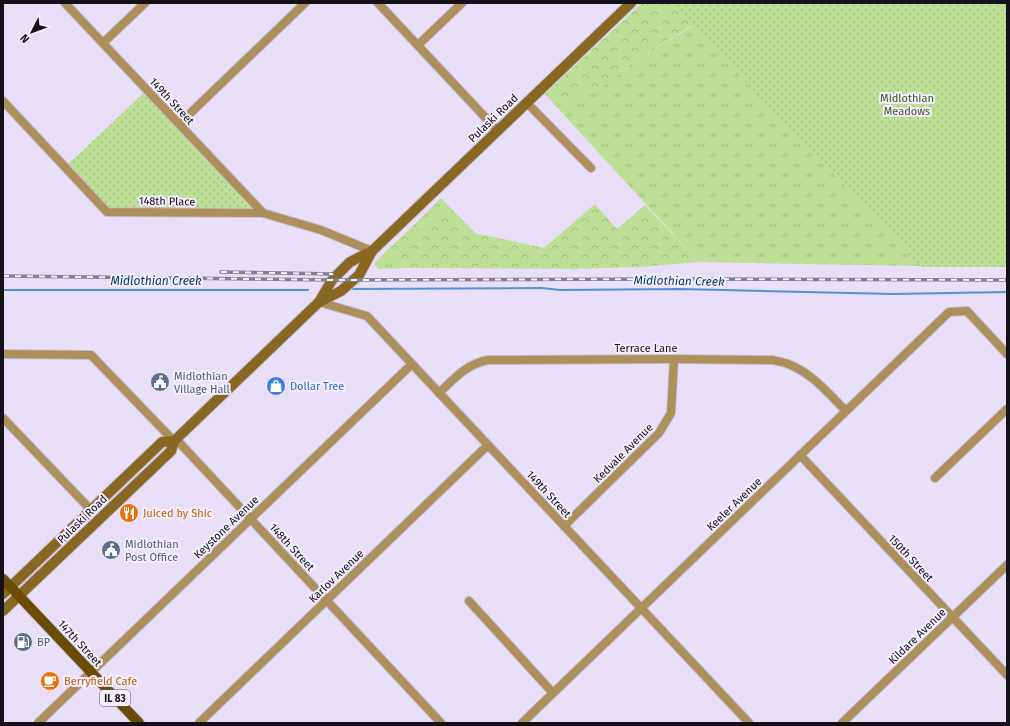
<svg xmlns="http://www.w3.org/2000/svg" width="1010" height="726" font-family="'Fira Sans',sans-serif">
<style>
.grass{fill:url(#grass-tufts)}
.forest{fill:url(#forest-crowns)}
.park{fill:url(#park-dots)}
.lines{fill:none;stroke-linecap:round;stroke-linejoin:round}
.stream{stroke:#5292cf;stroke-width:2}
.street-casing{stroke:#c7bed4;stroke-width:10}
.secondary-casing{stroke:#c7bed4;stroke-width:12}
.primary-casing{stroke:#c7bed4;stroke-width:12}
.street{stroke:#ac8f5b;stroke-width:8}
.secondary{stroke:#886723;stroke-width:10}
.primary{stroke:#6a4c05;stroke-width:10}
.rail-casing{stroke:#867f90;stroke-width:3.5}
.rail{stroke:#f4eefe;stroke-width:2;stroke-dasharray:6;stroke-linecap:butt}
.labels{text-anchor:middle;stroke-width:4;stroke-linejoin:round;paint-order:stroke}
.shield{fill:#f4eefe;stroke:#57535e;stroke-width:1}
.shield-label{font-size:10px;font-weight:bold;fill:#141119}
.park-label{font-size:11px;fill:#415720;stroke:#f4eefe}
.street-label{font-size:11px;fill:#141119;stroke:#f4eefe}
.service-label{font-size:11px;fill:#4e5e75;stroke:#f4eefe;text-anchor:start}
.shop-label{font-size:11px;fill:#366cbe;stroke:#f4eefe;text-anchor:start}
.food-label{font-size:11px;fill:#c56008;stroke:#f4eefe;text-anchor:start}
.water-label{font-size:12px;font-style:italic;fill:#04365e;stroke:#f4eefe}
</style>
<defs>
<pattern id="grass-tufts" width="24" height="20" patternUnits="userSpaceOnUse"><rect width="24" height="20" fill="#bee096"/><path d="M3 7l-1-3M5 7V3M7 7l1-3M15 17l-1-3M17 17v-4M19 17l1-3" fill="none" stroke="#a2bf81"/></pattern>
<pattern id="forest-crowns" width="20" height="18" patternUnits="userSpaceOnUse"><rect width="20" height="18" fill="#bee096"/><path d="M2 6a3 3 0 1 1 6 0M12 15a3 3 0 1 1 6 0" fill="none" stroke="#a2bf81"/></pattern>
<pattern id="park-dots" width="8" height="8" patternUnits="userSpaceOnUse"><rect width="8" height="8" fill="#bee096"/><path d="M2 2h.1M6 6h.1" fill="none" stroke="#a2bf81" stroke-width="1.8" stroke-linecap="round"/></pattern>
</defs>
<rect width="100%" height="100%" fill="#e9dff8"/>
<!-- grass -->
<g class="grass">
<polygon points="671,3 975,267 699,262 552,102 600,88 639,58 693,26"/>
<polygon points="441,198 448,205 423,227 409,230"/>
<polygon points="389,248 408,268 378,269 374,264"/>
</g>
<!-- forest -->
<g class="forest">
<polygon points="642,3 671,3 693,25 639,58 600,88 552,102 545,94"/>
<polygon points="595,204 617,229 645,205 699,262 639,267 575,269 408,268 389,248 409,230 423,227 448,205 475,233 544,248"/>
</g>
<!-- park -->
<g class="park">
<polygon points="671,3 1007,3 1007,267 922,267"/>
<polygon points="147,90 263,213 107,212 65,167"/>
</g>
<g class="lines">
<!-- stream -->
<g class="stream">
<polyline points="350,289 542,288 560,290 681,289 893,294 1007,292"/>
<polyline points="3,290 308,290"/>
</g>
<!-- street casing -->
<g class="street-casing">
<g id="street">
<polyline points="65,3 263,213"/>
<polyline points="378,3 498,131"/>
<polyline points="103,43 145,3"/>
<polyline points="418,45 462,3"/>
<polyline points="3,101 107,212 263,213 321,230 372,251"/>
<polyline points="527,103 591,168"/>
<polyline points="179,124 305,3"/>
<polyline points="319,302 367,316 749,723"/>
<polyline points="3,354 91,355 174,441"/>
<path d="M439 393C456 377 465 365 488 360L674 359 772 360C777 361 783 362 788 364 812 373 829 394 846 411"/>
<polyline points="3,418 91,510"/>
<polyline points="176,439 441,723"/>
<polyline points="800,455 1007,675"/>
<polyline points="935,478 1007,409"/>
<polyline points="564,526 659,433 671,413 674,359"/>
<polyline points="469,601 553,693"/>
<polyline points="38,723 412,364"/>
<polyline points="199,723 488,445"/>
<polyline points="522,723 949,312 967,311 1007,354"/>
<polyline points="842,723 1007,565"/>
</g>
</g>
<!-- secondary casing -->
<g class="secondary-casing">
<g id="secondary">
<polyline points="319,302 341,291 359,275 372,251"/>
<polyline points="3,594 162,442 174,441"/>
<polyline points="3,611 171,451 174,441 319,302 332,280 350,262 372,251 631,3"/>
</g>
</g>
<!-- primary casing -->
<g class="primary-casing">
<polyline id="primary" points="3,579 139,723"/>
</g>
<!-- street -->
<use href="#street" class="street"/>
<!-- secondary -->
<use href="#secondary" class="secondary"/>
<!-- primary -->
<use href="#primary" class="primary"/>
<!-- rail casing -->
<g class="rail-casing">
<g id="rail">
<polyline points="221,272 333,274"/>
<polyline points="3,276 332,280 688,279 1007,280"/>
</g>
</g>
<!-- rail -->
<use href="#rail" class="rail"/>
</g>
<!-- icons -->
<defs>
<g id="civic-disc" transform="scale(1)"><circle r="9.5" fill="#5c6f8a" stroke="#f4eefe"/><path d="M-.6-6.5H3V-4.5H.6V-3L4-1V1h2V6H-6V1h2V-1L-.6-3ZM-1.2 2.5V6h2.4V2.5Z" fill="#fff"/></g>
<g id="shop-disc" transform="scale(1)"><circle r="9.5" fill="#3f7fe0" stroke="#f4eefe"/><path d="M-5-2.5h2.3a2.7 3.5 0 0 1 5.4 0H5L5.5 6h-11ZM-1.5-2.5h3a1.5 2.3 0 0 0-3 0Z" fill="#fff"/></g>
<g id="restaurant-disc" transform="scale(1)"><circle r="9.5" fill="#e8710a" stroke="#f4eefe"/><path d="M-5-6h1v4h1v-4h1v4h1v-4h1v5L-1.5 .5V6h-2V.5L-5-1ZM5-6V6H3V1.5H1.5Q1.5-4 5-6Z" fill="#fff"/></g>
<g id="fuel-disc" transform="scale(1)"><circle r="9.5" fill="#5c6f8a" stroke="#f4eefe"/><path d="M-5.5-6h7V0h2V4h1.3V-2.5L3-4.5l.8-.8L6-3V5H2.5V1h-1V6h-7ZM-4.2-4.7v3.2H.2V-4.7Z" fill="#fff"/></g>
<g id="cafe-disc" transform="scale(1)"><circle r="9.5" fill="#e8710a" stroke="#f4eefe"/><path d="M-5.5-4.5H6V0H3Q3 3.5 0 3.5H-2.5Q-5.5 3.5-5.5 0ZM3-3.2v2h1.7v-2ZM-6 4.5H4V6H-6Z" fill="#fff"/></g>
</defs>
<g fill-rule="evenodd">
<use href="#civic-disc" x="160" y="382"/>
<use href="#shop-disc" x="276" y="386"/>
<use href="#restaurant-disc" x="129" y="513"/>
<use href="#civic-disc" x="111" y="550"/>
<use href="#fuel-disc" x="23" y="642"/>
<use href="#cafe-disc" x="50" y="681"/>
</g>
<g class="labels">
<!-- shield labels -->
<rect class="shield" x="100" y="690" width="30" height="16" rx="3"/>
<g class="shield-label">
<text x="115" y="702">IL 83</text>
</g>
<!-- park labels -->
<g class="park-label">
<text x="907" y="102">Midlothian<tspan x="907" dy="13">Meadows</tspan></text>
</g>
<!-- street labels -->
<g class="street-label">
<text transform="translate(172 101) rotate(47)" y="4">149th Street</text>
<text transform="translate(493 118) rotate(-44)" y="4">Pulaski Road</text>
<text transform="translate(167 201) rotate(1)" y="4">148th Place</text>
<text x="646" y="352">Terrace Lane</text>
<text transform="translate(623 453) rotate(-45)" y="4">Kedvale Avenue</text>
<text transform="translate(549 494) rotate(47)" y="4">149th Street</text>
<text transform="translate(734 504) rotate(-44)" y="4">Keeler Avenue</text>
<text transform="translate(82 519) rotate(-44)" y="4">Pulaski Road</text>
<text transform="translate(226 527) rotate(-44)" y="4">Keystone Avenue</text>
<text transform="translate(292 547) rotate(47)" y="4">148th Street</text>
<text transform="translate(911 558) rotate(47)" y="4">150th Street</text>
<text transform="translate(336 576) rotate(-44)" y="4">Karlov Avenue</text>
<text transform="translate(917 636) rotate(-44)" y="4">Kildare Avenue</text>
<text transform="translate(80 643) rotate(47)" y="4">147th Street</text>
</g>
<!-- service labels -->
<g class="service-label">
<text x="174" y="380">Midlothian<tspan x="174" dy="13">Village Hall</tspan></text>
<text x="125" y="548">Midlothian<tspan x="125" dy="13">Post Office</tspan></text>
<text x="37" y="646">BP</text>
</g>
<!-- shop labels -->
<g class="shop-label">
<text x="290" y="390">Dollar Tree</text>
</g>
<!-- food labels -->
<g class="food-label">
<text x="143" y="517">Juiced by Shic</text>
<text x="64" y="685">Berryfield Cafe</text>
</g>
<!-- water labels -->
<g class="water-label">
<text x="156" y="285">Midlothian Creek</text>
<text transform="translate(679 281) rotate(1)" y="4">Midlothian Creek</text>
</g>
</g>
<!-- border -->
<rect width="1010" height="726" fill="none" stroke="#141119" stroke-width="8"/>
<!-- north arrow -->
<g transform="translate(32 32) rotate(228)" stroke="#f4eefe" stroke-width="3" paint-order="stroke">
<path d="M0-3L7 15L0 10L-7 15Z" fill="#141119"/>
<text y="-6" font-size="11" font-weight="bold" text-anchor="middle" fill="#141119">N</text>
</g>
</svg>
